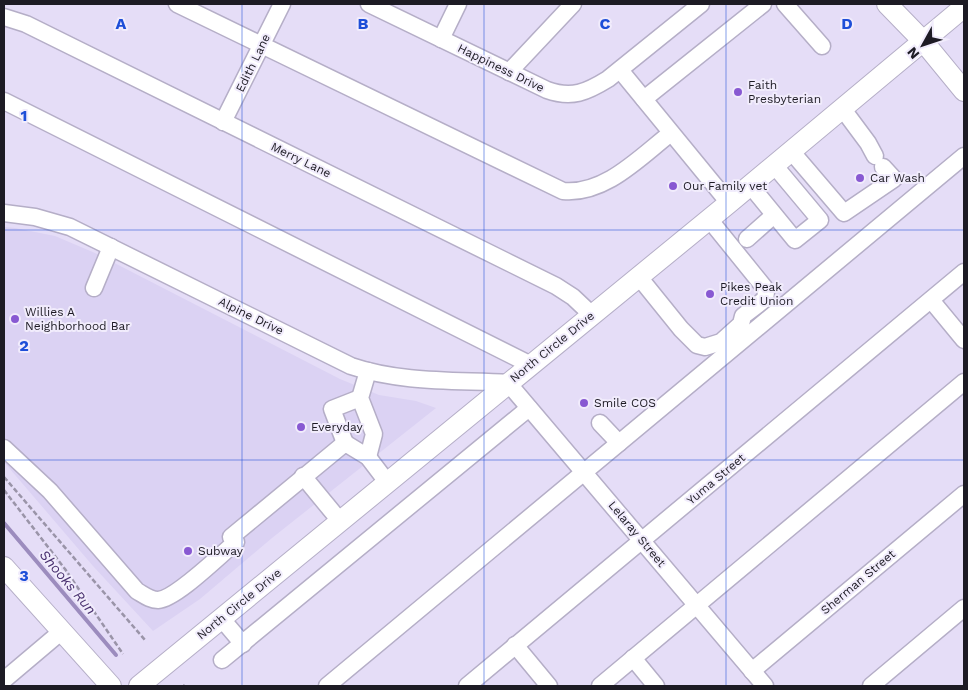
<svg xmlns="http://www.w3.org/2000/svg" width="968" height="690" font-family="'Work Sans',sans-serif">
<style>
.built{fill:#dbd2f3}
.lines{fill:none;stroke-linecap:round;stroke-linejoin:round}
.stream{stroke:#9c8cbe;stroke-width:4}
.minor-casing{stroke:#b5aec7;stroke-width:19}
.major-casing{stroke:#b5aec7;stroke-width:22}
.path{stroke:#9a94a8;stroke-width:2.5;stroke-dasharray:5 2.5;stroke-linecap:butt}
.minor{stroke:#fff;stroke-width:16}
.major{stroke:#fff;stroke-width:20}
.grid{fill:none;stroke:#1d4ed8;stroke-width:1;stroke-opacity:0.55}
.poi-dot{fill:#8859d2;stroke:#f1ecfc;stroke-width:2}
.labels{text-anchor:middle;stroke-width:4;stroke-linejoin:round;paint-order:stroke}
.street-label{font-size:12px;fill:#1d1b24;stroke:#f1ecfc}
.poi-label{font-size:12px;fill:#1d1b24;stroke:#f1ecfc;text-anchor:start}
.water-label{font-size:14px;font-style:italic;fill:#49316f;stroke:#f1ecfc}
.grid-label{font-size:16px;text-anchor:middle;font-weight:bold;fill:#1d4ed8;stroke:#f1ecfc;stroke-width:4;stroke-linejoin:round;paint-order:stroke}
</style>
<rect width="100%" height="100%" fill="#e5ddf7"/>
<!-- built -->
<polygon class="built" points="4,227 15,228 55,236 95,253 340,379 379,395 416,401 436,408 272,538 200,599 153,631 93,566 4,462"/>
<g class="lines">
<!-- stream -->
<polyline class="stream" points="4,523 116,655"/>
<!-- minor casing -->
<g class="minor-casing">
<g id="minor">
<path d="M177 4 563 191C605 195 640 157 671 133"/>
<path d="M369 4 547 90C572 99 587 92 608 79L701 4"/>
<polyline points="785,4 822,46"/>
<polyline points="4,17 26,24 556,286 573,297 592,315"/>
<polyline points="441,39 458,4"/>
<polyline points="620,70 729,203"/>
<polyline points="509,72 573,4"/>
<polyline points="644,99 763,4"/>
<polyline points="4,101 531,365"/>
<polyline points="842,108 868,143 875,156"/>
<polyline points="223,122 282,4"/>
<polyline points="791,151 844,213 894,179 883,167"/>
<polyline points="750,185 795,240 820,220 774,165"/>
<path d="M4 213 35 217 70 227 351 366C401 383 456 380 508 383L765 686"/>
<polyline points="747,239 774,215"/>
<polyline points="639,277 681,329 697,345 705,347 721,342 741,324 743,316 765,299 766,292 764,287 709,219"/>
<polyline points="94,288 111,247"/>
<polyline points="931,300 964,340"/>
<polyline points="368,371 360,398 374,434 368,457"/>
<polyline points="600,423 619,443"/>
<polyline points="345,443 332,409 360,398"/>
<path d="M4 448 50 491 137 591C144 595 150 600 158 600 176 599 220 555 236 542"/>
<polyline points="303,476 340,521"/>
<polyline points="231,537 345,443 368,457 387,482"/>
<polyline points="221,618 243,644"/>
<polyline points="515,645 549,686"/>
<polyline points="633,658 656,686"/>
<polyline points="222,660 529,408"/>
<polyline points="752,671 964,494"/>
<polyline points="4,680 62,631"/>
<polyline points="327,686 964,156"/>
<polyline points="467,686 964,272"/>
<polyline points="600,686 964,382"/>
<polyline points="871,686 964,608"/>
</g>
</g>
<!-- major casing -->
<g class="major-casing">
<g id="major">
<polyline points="887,4 923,41 964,91"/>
<polyline points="4,567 111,686"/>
<polyline points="139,686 729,203 964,7"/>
</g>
</g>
<!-- path -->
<g class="path">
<polyline points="4,477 145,640"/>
<polyline points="4,490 65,569 123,654"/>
<polyline points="183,685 184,686"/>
</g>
<!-- minor -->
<use href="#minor" class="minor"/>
<!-- major -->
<use href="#major" class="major"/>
</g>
<!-- grid -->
<path class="grid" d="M242 4V686M484 4V686M726 4V686M4 230H964M4 460H964"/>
<!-- markers -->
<g class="poi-dot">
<circle cx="738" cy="92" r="5"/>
<circle cx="860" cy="178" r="5"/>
<circle cx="673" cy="186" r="5"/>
<circle cx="710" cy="294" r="5"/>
<circle cx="15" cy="319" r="5"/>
<circle cx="584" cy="403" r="5"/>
<circle cx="301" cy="427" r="5"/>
<circle cx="188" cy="551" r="5"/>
</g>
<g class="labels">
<!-- street labels -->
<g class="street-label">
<text transform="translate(253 63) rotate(-64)" y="4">Edith Lane</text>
<text transform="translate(501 68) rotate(26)" y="4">Happiness Drive</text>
<text transform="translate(301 160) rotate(26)" y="4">Merry Lane</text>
<text transform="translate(251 316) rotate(26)" y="4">Alpine Drive</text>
<text transform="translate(552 347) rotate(-39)" y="4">North Circle Drive</text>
<text transform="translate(716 479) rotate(-40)" y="4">Yuma Street</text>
<text transform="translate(637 534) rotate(50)" y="4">Lelaray Street</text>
<text transform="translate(858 582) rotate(-40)" y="4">Sherman Street</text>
<text transform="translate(239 604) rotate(-39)" y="4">North Circle Drive</text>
</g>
<!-- poi labels -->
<g class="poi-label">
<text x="748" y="89">Faith<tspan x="748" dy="14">Presbyterian</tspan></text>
<text x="870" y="182">Car Wash</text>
<text x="683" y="190">Our Family vet</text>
<text x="720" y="291">Pikes Peak<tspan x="720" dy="14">Credit Union</tspan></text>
<text x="25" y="316">Willies A<tspan x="25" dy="14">Neighborhood Bar</tspan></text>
<text x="594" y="407">Smile COS</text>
<text x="311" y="431">Everyday</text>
<text x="198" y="555">Subway</text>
</g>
<!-- water labels -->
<g class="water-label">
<text transform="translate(68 582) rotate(50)" y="5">Shooks Run</text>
</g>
</g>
<g class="grid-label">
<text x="121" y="29">A</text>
<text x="363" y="29">B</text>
<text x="605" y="29">C</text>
<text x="847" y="29">D</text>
<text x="24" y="121">1</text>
<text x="24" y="351">2</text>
<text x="24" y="581">3</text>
</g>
<!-- border -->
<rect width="968" height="690" fill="none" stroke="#1d1b24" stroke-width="10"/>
<!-- north arrow -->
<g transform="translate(923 45) rotate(230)" stroke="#f1ecfc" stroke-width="4" paint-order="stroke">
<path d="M0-4L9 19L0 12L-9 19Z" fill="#1d1b24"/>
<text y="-8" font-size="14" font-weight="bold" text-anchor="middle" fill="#1d1b24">N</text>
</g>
</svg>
